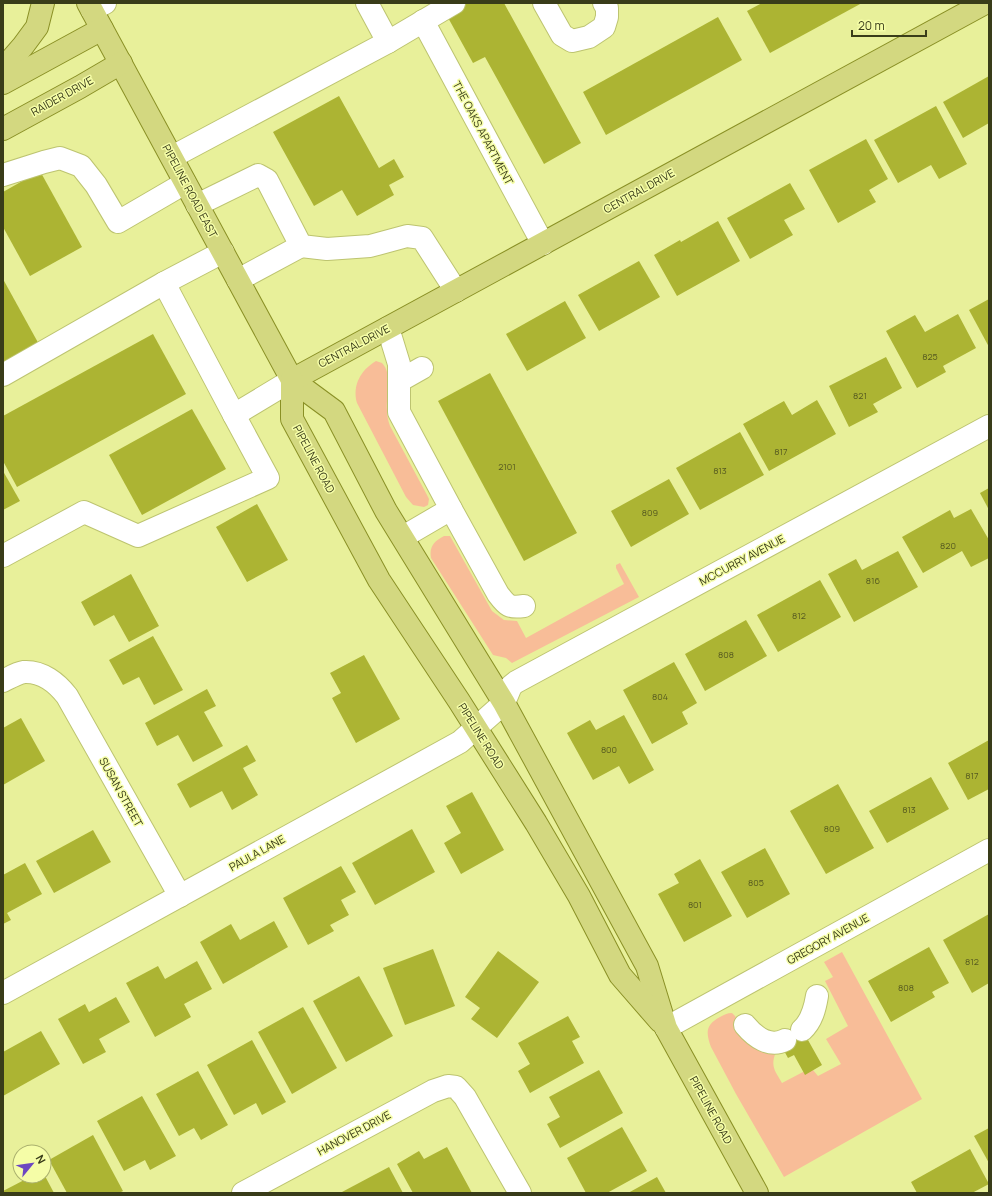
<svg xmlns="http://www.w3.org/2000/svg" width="992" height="1196" font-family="Manrope,sans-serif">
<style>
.green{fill:#f8bd98}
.building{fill:#acb433}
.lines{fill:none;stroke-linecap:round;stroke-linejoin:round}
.minor-casing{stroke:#bdc470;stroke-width:24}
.major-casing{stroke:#8a9025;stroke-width:24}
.minor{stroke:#fff;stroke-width:22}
.major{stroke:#d3d880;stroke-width:22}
.labels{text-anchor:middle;stroke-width:3;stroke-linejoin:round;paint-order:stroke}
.number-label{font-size:9px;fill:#565a20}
.street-label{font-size:11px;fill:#393c19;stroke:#f5fda7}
</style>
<rect width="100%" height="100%" fill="#e8f09a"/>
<!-- green -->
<g class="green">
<path d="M376 361 382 363C393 374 386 395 387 410 387 415 388 421 390 426L427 495 429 499 428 505 424 507 413 505 406 497 357 403C352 385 361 370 376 361Z"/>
<path d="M444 536H450L492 611 504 620 517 621 526 638 624 584 616 568V565L620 563 639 597 512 663 506 658 493 655 431 558C429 547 434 541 444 536Z"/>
<path d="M842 952 922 1099 784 1177 736 1094 711 1047C706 1033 705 1025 720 1017 724 1015 727 1013 732 1013L735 1016 745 1034 776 1052C770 1066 775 1071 782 1083L803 1072 813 1070 818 1076 841 1064 826 1039 848 1026 825 981 833 977 824 962Z"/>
</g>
<!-- building -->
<g class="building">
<polygon points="466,3 504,3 581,143 544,164 485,57 473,63 446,14"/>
<polygon points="762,3 862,3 770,53 747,11"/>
<polygon points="718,17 742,60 606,135 583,92"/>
<polygon points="989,76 989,123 963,138 943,102"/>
<polygon points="339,96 379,168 394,159 404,177 389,185 394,195 357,216 342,190 314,206 273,132"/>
<polygon points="936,106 967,164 939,179 931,165 898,183 874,140"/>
<polygon points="866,139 888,179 869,190 876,202 838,223 809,170"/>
<polygon points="40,171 82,247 30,276 3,227 3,192"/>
<polygon points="790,183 805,209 784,220 793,235 750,259 727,218"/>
<polygon points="718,221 740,261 677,296 654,255 680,240 681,242"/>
<polygon points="639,261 660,297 599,331 578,295"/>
<polygon points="3,279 41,348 3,369"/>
<polygon points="989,299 989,347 969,310"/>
<polygon points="565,301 586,338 527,371 506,334"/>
<polygon points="958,314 976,348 943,366 946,372 917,388 886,331 915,315 925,332"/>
<polygon points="153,334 186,394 17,487 3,461 3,416"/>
<polygon points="886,357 902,388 873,404 878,412 849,427 829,386"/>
<polygon points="490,373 577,533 524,561 438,401"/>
<polygon points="817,400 836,434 769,471 743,424 784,401 792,415"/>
<polygon points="192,409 226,469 142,515 109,455"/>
<polygon points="740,432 764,475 700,510 676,468"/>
<polygon points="3,471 20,501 3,510"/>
<polygon points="669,479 689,514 631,547 611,511"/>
<polygon points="989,488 989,510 980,493"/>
<polygon points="257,504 288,560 247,582 216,527"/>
<polygon points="971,509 989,540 989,558 971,567 962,551 923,573 902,537 950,510 954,518"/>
<polygon points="898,551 918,587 854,622 828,574 856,559 862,570"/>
<polygon points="131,574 159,626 129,642 114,615 94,626 81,602"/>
<polygon points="820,580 841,617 778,652 757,615"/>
<polygon points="746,620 767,656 705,691 685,654"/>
<polygon points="153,636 183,690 154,705 139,677 123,685 109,660"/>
<polygon points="364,655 400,719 356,743 332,698 341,693 330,673"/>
<polygon points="674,662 697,703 682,712 688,724 652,744 623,690"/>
<polygon points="207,689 216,706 204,712 223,746 193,762 178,735 157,746 145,723"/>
<polygon points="624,715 654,770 629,784 619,766 593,780 567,733 590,720 596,730"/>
<polygon points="21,718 45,761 3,785 3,728"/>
<polygon points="989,740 989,789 968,800 948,763"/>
<polygon points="247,745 256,761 243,768 258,795 232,810 222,791 190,808 177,784"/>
<polygon points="931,777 949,809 887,843 869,811"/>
<polygon points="838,784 874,848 826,874 790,811"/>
<polygon points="472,792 504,850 461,874 444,843 461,833 446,806"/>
<polygon points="412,829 435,872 375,905 352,863"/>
<polygon points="93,830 111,862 54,893 36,861"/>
<polygon points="765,848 790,894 747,918 721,872"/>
<polygon points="700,859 732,916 684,942 658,894 679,883 674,874"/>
<polygon points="25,863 42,894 7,913 11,920 3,924 3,875"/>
<polygon points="341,866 356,892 341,900 349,915 330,925 334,931 308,945 283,898"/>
<polygon points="989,914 989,983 972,993 943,940"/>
<polygon points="274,921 288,947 223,984 200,942 231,924 240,940"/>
<polygon points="929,947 949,983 932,992 935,997 891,1022 868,981"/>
<polygon points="433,949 455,1006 405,1025 383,968"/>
<polygon points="498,951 539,982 497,1038 471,1019 480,1008 465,997"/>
<polygon points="197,961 212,989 184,1004 191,1017 155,1037 126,983 158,966 165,979"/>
<polygon points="359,976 393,1036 346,1062 313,1001"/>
<polygon points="116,997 130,1022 99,1039 106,1052 83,1064 58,1019 85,1004 89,1012"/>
<polygon points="303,1007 337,1068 292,1094 258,1032"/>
<polygon points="568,1016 580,1037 572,1041 584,1063 530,1093 518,1071 530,1064 518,1043"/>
<polygon points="799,1024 822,1065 805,1075 794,1055 788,1058 782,1047 782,1034"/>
<polygon points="41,1031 60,1064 3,1096 3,1052"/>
<polygon points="252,1040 286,1102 262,1115 256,1103 234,1115 207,1065"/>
<polygon points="599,1070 623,1113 560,1148 547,1124 560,1117 549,1097"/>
<polygon points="198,1071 228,1125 201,1140 194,1128 179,1136 156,1094"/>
<polygon points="142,1096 176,1156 150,1170 145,1160 124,1171 97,1121"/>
<polygon points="622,1127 647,1171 607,1193 586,1193 567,1158"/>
<polygon points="989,1128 989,1163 974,1136"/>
<polygon points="93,1135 123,1191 119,1193 67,1193 49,1160"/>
<polygon points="447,1147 472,1193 413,1193 397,1164 419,1151 424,1159"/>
<polygon points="970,1149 989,1184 972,1193 917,1193 911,1182"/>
<polygon points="389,1167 403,1193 343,1193 342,1192"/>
<polygon points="32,1176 45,1176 54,1193 3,1193 3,1191"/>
<polygon points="657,1177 666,1193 628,1193"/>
</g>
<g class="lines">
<!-- minor casing -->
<g class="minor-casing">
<g id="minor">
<polyline points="367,3 388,42"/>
<polyline points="544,3 562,35 572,41 589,37 604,27 607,17 607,8 604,3"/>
<polyline points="92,10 105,3"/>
<polyline points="423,21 543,244"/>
<polyline points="172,157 388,42 454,3"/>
<polyline points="3,175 44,162 60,158 81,166 96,185 118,222 185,183"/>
<polyline points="197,205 258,175 267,180 301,246 327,249 370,246 407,236 422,238 456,291"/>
<polyline points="223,252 164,283 234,415"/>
<polyline points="238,280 301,246"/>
<polyline points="388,328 399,364 399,412 451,509 403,537"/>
<polyline points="3,375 164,283"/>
<polyline points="399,381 422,368"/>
<path d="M451 509 498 594C507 606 509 608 524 606"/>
<polyline points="3,556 84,512 138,536 268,478 234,415 292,380"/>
<path d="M3 681C9 678 17 673 24 672 42 671 57 683 67 696L180 896"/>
<polyline points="3,993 460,742 504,703 511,686 516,682 989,426"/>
<path d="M745 1025C755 1037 770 1048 785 1040"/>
<polyline points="666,1028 989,850"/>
<path d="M802 1030C812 1021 815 1008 817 996"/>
<polyline points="243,1193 433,1091 448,1086 456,1087 465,1097 520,1193"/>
</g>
</g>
<!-- major casing -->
<g class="major-casing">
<g id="major">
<polyline points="88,3 292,380 334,411 386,511 504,703 647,966 666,1028 757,1193"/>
<polyline points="3,69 23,46 37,27 43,3"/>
<polyline points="3,83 102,29"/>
<polyline points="3,129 80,87 121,63"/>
<polyline points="292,380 985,3"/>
<polyline points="292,380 292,419 379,580 459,701 536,823 579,896 620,975 660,1021"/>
</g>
</g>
<!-- minor -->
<use href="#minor" class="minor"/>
<!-- major -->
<use href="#major" class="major"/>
</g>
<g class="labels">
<!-- number labels -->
<g class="number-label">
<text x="930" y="360">825</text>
<text x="860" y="399">821</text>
<text x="781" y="455">817</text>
<text x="507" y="470">2101</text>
<text x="720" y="474">813</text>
<text x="650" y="516">809</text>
<text x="948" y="549">820</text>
<text x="873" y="584">816</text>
<text x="799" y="619">812</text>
<text x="726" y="658">808</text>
<text x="660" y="700">804</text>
<text x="609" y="753">800</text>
<text x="972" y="779">817</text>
<text x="909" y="813">813</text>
<text x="832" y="832">809</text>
<text x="756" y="886">805</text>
<text x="695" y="908">801</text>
<text x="972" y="965">812</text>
<text x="906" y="991">808</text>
</g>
<!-- street labels -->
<g class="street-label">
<text transform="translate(62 96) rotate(-29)" y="4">RAIDER DRIVE</text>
<text transform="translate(483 133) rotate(62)" y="4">THE OAKS APARTMENT</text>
<text transform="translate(190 191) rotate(62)" y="4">PIPELINE ROAD EAST</text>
<text transform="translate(639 191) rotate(-29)" y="4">CENTRAL DRIVE</text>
<text transform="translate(354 346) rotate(-28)" y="4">CENTRAL DRIVE</text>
<text transform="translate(314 459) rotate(62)" y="4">PIPELINE ROAD</text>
<text transform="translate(742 560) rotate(-28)" y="4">MCCURRY AVENUE</text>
<text transform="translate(481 736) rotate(58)" y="4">PIPELINE ROAD</text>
<text transform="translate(121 792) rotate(61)" y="4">SUSAN STREET</text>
<text transform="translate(257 853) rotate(-29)" y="4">PAULA LANE</text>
<text transform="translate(828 939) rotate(-29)" y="4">GREGORY AVENUE</text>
<text transform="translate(711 1110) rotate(61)" y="4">PIPELINE ROAD</text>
<text transform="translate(354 1133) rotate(-28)" y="4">HANOVER DRIVE</text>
</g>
</g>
<!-- border -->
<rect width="992" height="1196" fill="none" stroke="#393c19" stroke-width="8"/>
<!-- north arrow -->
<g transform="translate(32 1164) rotate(61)"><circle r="19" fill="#f5fda7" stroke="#aab06e"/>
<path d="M0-3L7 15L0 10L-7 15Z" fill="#6d48c1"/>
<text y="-6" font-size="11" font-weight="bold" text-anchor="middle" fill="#393c19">N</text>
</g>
<!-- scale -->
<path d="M852 30v6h74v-6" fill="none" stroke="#393c19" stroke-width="2"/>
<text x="858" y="30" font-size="12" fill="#393c19" stroke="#f5fda7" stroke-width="3" paint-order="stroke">20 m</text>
</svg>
